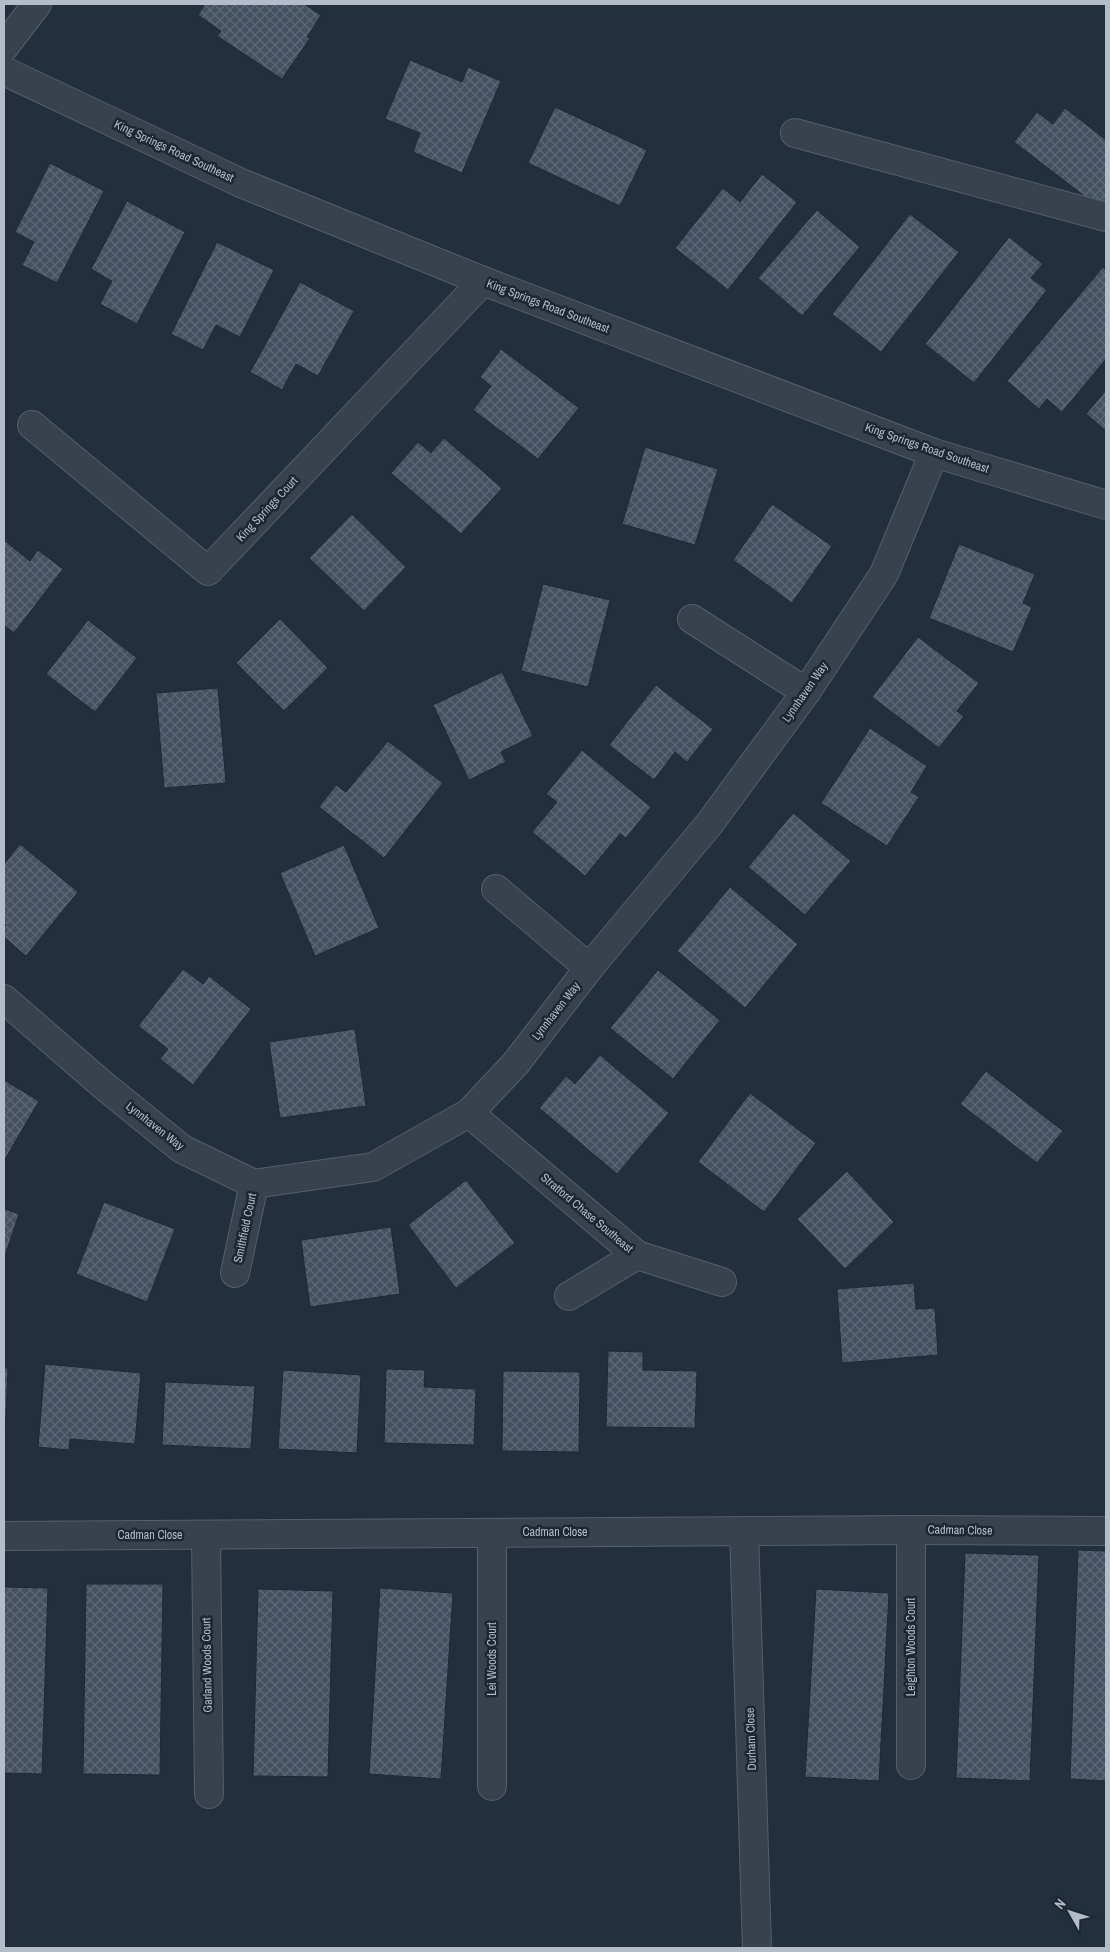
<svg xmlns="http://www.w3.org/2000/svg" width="1110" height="1952" font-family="'Archivo Narrow',sans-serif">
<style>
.building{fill:url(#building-cross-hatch);stroke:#1f2835}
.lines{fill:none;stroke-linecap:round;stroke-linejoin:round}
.minor-casing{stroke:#565f6c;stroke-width:30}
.minor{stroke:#38414e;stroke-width:28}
.labels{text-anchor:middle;stroke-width:5;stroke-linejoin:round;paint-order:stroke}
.street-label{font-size:12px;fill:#b4bcc9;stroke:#1d2633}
</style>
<defs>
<pattern id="building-cross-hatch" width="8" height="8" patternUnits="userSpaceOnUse" patternTransform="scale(1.25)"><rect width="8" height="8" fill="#455162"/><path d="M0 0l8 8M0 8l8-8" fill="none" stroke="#5d6877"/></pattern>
</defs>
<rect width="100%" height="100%" fill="#242f3e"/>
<!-- building -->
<g class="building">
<polygon points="205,4 304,4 321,15 307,37 310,38 282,79 217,36 221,31 198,15"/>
<polygon points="410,60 462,82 468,67 501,81 462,173 413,152 420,133 385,119"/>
<polygon points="555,107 647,150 620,206 528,163"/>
<polygon points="1065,108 1106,140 1106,203 1101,209 1014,142 1037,112 1053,124"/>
<polygon points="50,163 104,191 57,283 22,265 34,242 15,232"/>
<polygon points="762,174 797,202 728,290 675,248 723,188 740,202"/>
<polygon points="127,201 185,232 137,324 100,304 112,281 91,269"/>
<polygon points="817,210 860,247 802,316 758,278"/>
<polygon points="910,214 959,252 881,352 832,314"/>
<polygon points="1009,237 1043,264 1031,278 1047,290 974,383 925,344"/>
<polygon points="217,242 274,270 240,337 216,325 203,350 171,334"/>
<polygon points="1103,267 1106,270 1106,359 1062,412 1047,399 1039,409 1007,381"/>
<polygon points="300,282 354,311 318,376 296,364 282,390 250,372"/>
<polygon points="501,349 579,408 538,459 473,410 491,386 480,377"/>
<polygon points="1106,390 1106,431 1086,414"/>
<polygon points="444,438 502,488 461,534 391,473 418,442 431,453"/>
<polygon points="645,447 718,469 695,545 622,524"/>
<polygon points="772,504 832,546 792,603 733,560"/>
<polygon points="352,514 406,567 364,611 309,558"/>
<polygon points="4,540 30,561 38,550 63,569 14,633 4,625"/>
<polygon points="959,544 1035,574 1023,603 1032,607 1013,652 929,618"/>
<polygon points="543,584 610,600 588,687 521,671"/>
<polygon points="280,619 328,668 284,711 236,663"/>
<polygon points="88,620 137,658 95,712 46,674"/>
<polygon points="918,637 979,683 957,711 964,716 939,748 872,697"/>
<polygon points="502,672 533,736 501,752 506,762 469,780 433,705"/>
<polygon points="656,685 713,729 687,762 675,752 654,780 609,745"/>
<polygon points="218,688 226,783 164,788 156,693"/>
<polygon points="870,728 927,766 911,792 919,797 887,846 821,803"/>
<polygon points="388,741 443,783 384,858 319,807 336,785 346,792"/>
<polygon points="582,750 651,807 626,838 620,834 585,876 532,832 557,802 546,794"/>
<polygon points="793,813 851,861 805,915 748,867"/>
<polygon points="20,844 78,892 26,956 4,937 4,927 6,925 4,923 4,864"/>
<polygon points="344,845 379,928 315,956 280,873"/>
<polygon points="730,887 798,944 745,1008 677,951"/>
<polygon points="183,969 203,984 209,976 251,1009 193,1085 160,1059 168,1049 138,1026"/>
<polygon points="658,970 720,1020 673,1079 610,1028"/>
<polygon points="355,1029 366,1106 280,1118 269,1042"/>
<polygon points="600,1055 669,1113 617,1174 539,1108 566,1076 575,1084"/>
<polygon points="986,1071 1063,1131 1037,1163 960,1104"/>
<polygon points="4,1080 39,1101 4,1161"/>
<polygon points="750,1093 816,1143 764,1212 698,1162"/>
<polygon points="847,1171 894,1222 845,1269 797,1219"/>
<polygon points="466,1180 515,1243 456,1288 408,1225"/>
<polygon points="104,1202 175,1229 147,1302 76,1274"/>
<polygon points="4,1209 19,1214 4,1259"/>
<polygon points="391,1227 400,1294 310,1307 301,1240"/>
<polygon points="914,1283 916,1309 935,1308 938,1355 842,1363 837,1289"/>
<polygon points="608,1351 643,1352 643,1370 697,1371 695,1428 606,1427"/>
<polygon points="45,1364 141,1373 135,1444 70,1439 69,1450 38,1447"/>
<polygon points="4,1368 8,1368 5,1435 4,1435"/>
<polygon points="386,1369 425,1370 424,1387 476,1389 474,1445 384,1443"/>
<polygon points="283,1370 361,1375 357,1453 278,1449"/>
<polygon points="503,1371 580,1372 579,1452 502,1451"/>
<polygon points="165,1382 255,1386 251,1449 162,1445"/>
<polygon points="1078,1550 1106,1551 1106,1781 1070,1779"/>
<polygon points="965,1553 1039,1555 1030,1781 956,1778"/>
<polygon points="86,1584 163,1584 160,1775 83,1774"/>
<polygon points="4,1587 48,1588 42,1774 4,1773"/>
<polygon points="380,1588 453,1593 441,1779 369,1774"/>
<polygon points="258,1589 333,1591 328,1777 253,1776"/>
<polygon points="816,1589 889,1593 879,1781 805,1777"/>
</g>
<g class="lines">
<!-- minor casing -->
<g class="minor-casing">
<g id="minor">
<polyline points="4,47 37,4"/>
<polyline points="4,71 241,183 483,281 934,453 1106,505"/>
<polyline points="795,133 1106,217"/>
<polyline points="32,425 208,571 483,281"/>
<polyline points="692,619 806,692"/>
<polyline points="496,889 589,968"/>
<polyline points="4,999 103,1085 182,1149 254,1184 373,1167 469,1113 516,1063 589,968 710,823 806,692 884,574 934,453"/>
<polyline points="469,1113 637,1255 722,1282"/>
<polyline points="235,1273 254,1184"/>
<polyline points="569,1296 637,1255"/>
<polyline points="744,1531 757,1948"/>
<polyline points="492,1533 492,1786"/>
<polyline points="206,1535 209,1794"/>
<polyline points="4,1536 911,1530 1106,1531"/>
<polyline points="911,1765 911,1530"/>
</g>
</g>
<!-- minor -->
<use href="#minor" class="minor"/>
</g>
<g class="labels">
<!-- street labels -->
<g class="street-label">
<text transform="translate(174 151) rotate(25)" y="4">King Springs Road Southeast</text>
<text transform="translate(548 306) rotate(21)" y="4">King Springs Road Southeast</text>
<text transform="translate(927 448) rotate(19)" y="4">King Springs Road Southeast</text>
<text transform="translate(267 509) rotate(-47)" y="4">King Springs Court</text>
<text transform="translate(805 692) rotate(-55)" y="4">Lynnhaven Way</text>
<text transform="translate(556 1011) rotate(-52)" y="4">Lynnhaven Way</text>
<text transform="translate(155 1126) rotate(38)" y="4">Lynnhaven Way</text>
<text transform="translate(587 1213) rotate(40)" y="4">Stratford Chase Southeast</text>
<text transform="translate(245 1228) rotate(-78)" y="4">Smithfield Court</text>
<text transform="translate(960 1530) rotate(1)" y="4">Cadman Close</text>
<text x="555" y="1536">Cadman Close</text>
<text x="150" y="1539">Cadman Close</text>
<text transform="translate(911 1647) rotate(-90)" y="4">Leighton Woods Court</text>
<text transform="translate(492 1659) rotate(-90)" y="4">Lei Woods Court</text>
<text transform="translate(207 1665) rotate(-91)" y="4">Garland Woods Court</text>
<text transform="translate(751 1739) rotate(-92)" y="4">Durham Close</text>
</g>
</g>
<!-- border -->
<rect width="1110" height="1952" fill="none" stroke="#b4bcc9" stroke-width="10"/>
<!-- north arrow -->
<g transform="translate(1070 1912) rotate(309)" stroke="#1d2633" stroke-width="4" paint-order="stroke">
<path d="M0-4L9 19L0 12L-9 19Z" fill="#b4bcc9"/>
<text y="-8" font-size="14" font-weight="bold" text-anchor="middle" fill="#b4bcc9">N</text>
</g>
</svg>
